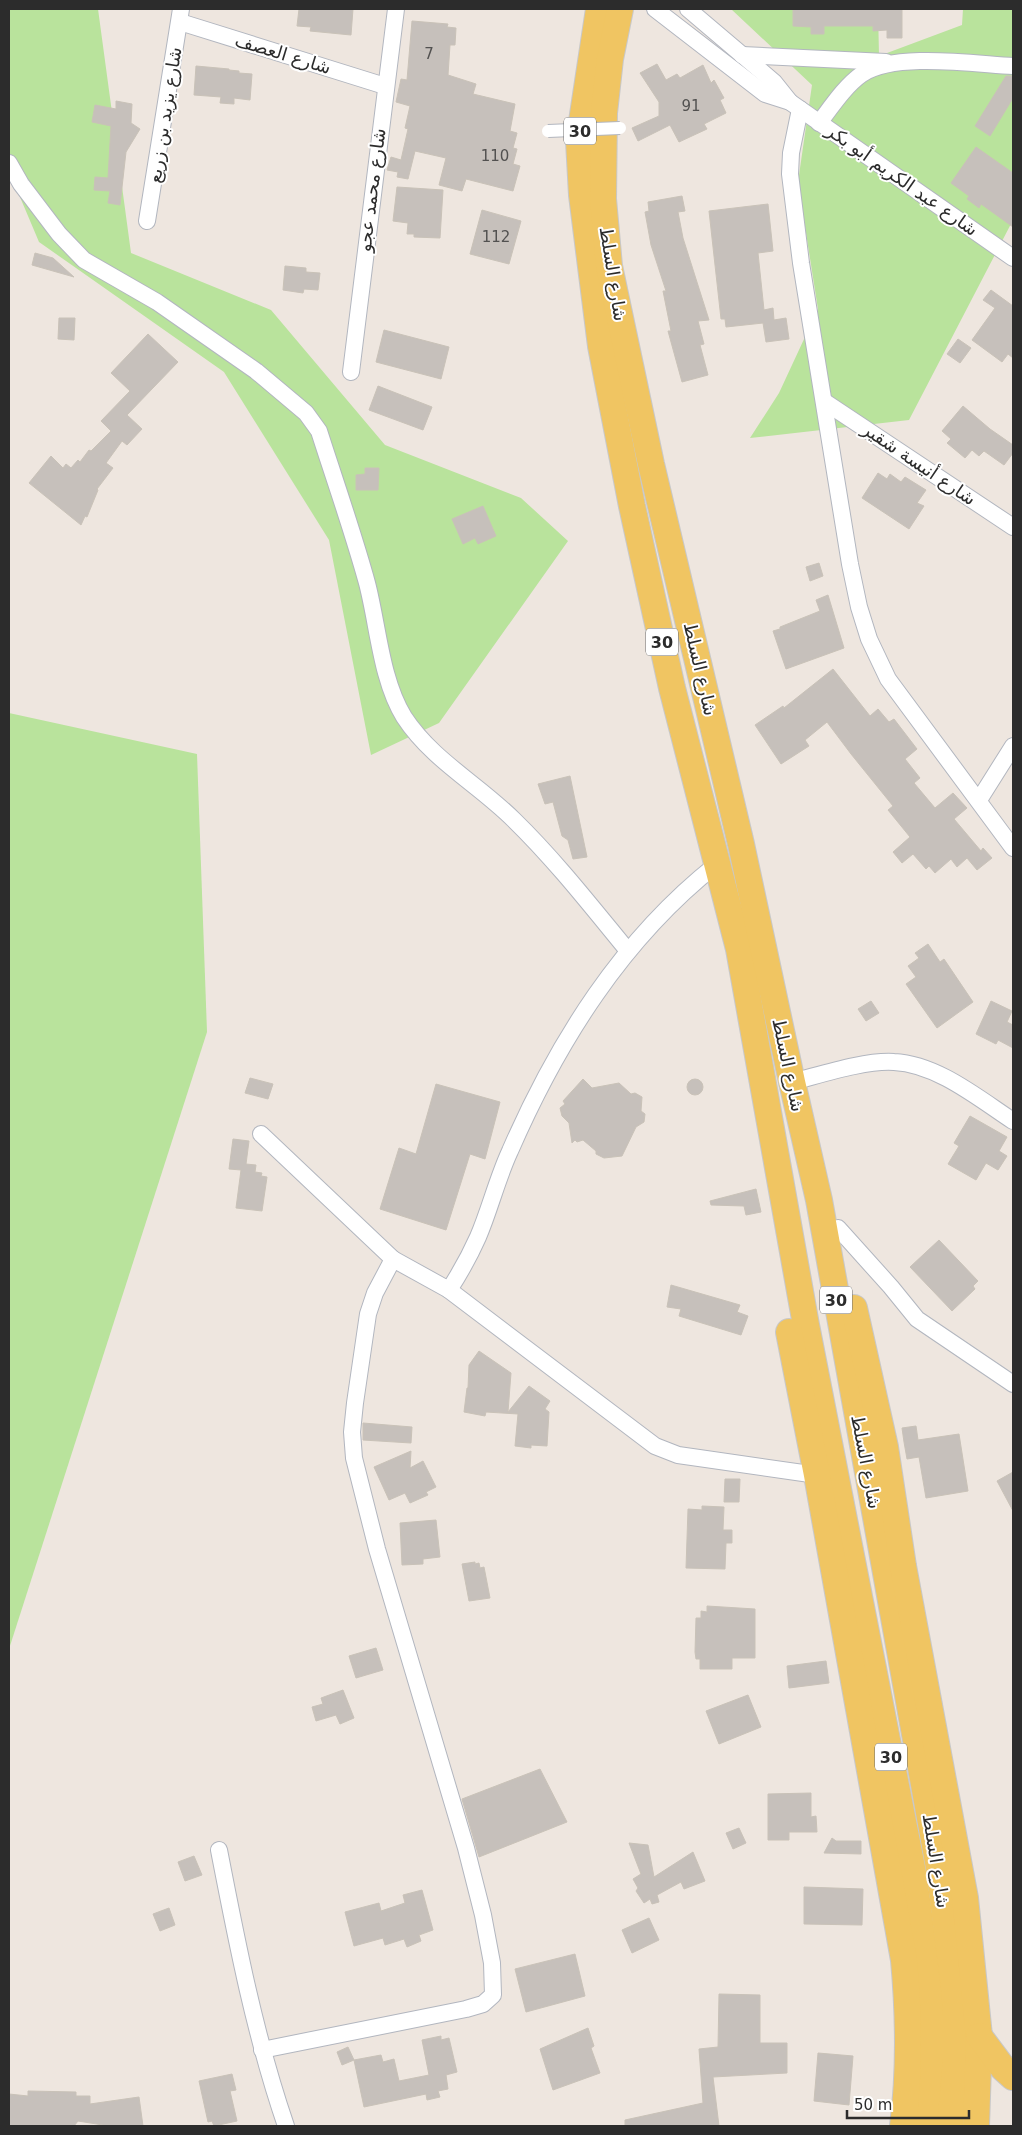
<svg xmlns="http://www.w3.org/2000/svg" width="1022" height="2135" font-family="'DejaVu Sans',Vazirmatn,sans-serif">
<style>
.green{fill:#b9e39c}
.building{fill:#c6c0bb;stroke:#c9c2b8}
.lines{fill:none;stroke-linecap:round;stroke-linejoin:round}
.minor-casing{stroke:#b2b6bf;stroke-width:18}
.primary-casing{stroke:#c8c8c8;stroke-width:28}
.minor{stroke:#fff;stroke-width:16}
.primary{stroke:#f0c562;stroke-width:26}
.pedestrian-bridge-casing{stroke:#b2b6bf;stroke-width:14;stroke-linecap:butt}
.pedestrian-bridge{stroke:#fff;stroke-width:12}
.labels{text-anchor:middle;stroke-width:4;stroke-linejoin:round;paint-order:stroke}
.number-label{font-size:15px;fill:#525150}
.shield{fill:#fff;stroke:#6b6b6b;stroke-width:1}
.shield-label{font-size:16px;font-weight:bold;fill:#2c2c2c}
.street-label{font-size:18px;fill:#2c2c2c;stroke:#fff}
</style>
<rect width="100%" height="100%" fill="#eee6df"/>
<!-- green -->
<g class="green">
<polygon points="9,9 98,9 131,253 271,310 385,445 521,498 568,541 439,723 371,755 329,540 224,372 39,242 9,171"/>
<polygon points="731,9 878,9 879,56 962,25 963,9 1013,9 1013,220 909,420 750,438 779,393 818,309 798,182 812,85"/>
<polygon points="9,713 197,754 207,1032 9,1649"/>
</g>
<!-- building -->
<g class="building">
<polygon points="299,9 353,9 351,35 310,31 311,27 297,26"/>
<polygon points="793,9 902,9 902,38 887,38 887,30 873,31 873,26 824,26 824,34 811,34 811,27 793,26"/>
<polygon points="412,21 448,24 447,27 456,28 455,45 450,45 448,75 476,84 473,94 515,104 510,131 517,133 513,148 517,149 513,164 520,166 513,191 466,179 462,191 439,185 446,158 415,151 408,179 397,177 398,172 387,170 391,157 401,160 408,129 405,128 410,106 396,102 401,79 407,80"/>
<polygon points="657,64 666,80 677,74 680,78 703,65 711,83 714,80 724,98 720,100 726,113 704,124 707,129 679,142 670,125 638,141 632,128 659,116 659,102 640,73"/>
<polygon points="196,66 229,69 229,70 239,71 239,73 252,74 250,100 234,98 234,104 220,103 221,97 194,95"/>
<polygon points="1006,76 1013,76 1013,98 990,136 975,126"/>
<polygon points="116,101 132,104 131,123 140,129 126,152 120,205 108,203 110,191 94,190 95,177 108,178 111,126 92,122 95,105 116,109"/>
<polygon points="976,147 1013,173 1013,227 981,204 979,208 967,199 969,196 951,183"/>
<polygon points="397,187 443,190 440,238 414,237 414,234 407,234 408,223 393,221"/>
<polygon points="682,196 685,211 678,212 683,238 709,320 698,321 704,344 700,345 708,375 682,382 668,331 671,331 663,291 666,291 651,245 645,212 649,211 648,202"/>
<polygon points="768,204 773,251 758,253 764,310 773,308 774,320 786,318 789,339 766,342 763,323 726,327 725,319 721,319 709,211"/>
<polygon points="482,210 521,221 509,264 470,254"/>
<polygon points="35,253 53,258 74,277 32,265"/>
<polygon points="285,266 306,268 306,272 320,273 318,290 304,289 303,293 283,290"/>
<polygon points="991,290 1013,306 1013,358 1008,354 1002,362 972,340 995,308 983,300"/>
<polygon points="59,318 75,318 74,340 58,339"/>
<polygon points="384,330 449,347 441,379 376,362"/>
<polygon points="148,334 178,362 127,415 142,429 127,445 122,441 106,463 113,468 97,489 98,490 87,517 85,516 81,525 29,483 51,456 63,468 66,464 71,468 78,460 80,462 89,450 91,451 111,431 101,421 130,391 111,373"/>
<polygon points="958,339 971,348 960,363 947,354"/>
<polygon points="378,386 432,407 423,430 369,410"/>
<polygon points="963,406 990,429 1013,445 1013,453 1004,465 984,451 979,456 972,450 965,458 947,443 951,439 942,431"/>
<polygon points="365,468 379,468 378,490 356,490 356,475 365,474"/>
<polygon points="878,473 887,479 890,474 901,482 905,477 926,490 917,503 924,506 909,529 862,498"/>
<polygon points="483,506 496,536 478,544 475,538 463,544 452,519"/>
<polygon points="819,563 823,576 810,581 806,567"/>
<polygon points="828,595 844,648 786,669 773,631 780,629 780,627 820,611 816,600"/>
<polygon points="833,669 870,716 878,709 889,722 894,719 917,749 905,759 920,778 914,783 935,808 953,793 967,808 954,819 981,851 983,848 992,858 977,870 967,858 957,867 951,859 935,873 929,866 926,869 913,854 902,863 893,852 910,837 888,810 893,806 851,754 827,722 805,740 809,746 781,764 755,725 783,706 784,708"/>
<polygon points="570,776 587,857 573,859 568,840 562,836 553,802 545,804 538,784"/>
<polygon points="928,944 940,962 944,959 973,1002 937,1028 906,984 916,977 908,966 919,958 915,953"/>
<polygon points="871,1001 879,1013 866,1021 858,1009"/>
<polygon points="991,1001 1012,1011 1007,1022 1013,1025 1013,1048 998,1040 996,1044 976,1034"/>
<polygon points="250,1078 273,1084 268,1099 245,1093"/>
<circle cx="695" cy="1087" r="8"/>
<polygon points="583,1079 592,1088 619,1083 631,1094 635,1093 642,1097 641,1111 645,1114 644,1122 636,1127 622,1156 604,1158 596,1154 596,1151 583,1140 577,1142 575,1140 572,1143 569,1123 562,1116 560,1108 565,1104 563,1101"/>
<polygon points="436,1084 500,1102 485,1159 470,1154 446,1230 380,1209 399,1148 416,1154"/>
<polygon points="970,1116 1007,1137 999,1151 1007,1156 998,1170 986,1163 976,1180 948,1164 959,1146 954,1143"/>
<polygon points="233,1139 249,1141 246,1164 256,1165 255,1172 262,1173 261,1176 267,1177 262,1211 236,1208 241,1170 229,1169"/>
<polygon points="756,1189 761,1212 746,1215 744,1206 711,1205 710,1201"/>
<polygon points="939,1240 978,1281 973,1286 975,1289 952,1311 910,1267"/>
<polygon points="671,1285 740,1305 737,1312 748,1316 741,1335 679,1316 681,1309 667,1307"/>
<polygon points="479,1351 511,1373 508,1412 529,1386 550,1401 545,1409 549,1412 547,1446 531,1445 531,1448 515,1446 518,1414 486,1412 485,1416 464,1412 467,1388 468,1388 469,1365"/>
<polygon points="363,1423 412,1427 411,1443 363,1440"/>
<polygon points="916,1426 918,1440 959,1434 968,1491 926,1498 919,1457 907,1459 904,1442 902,1428"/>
<polygon points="411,1451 410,1468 423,1461 436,1487 426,1492 428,1495 410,1503 405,1493 389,1500 374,1467"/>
<polygon points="1013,1472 1013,1511 997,1481"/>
<polygon points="725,1479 740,1479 739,1502 724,1502"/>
<polygon points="702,1506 724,1507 723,1530 732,1530 732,1543 726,1543 725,1569 686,1568 688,1509 702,1510"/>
<polygon points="436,1520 440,1557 423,1559 423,1564 402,1565 400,1523"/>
<polygon points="475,1562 475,1564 479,1563 480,1568 484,1567 490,1598 469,1601 462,1564"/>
<polygon points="707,1606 755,1609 755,1658 732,1658 732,1669 700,1669 700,1659 696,1659 695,1652 696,1618 701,1618 701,1611 707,1612"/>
<polygon points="376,1648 383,1670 356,1678 349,1656"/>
<polygon points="826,1661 829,1683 789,1688 787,1666"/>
<polygon points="343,1690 354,1718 340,1724 336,1715 316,1721 312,1707 323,1704 321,1698"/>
<polygon points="748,1695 761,1727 719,1744 706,1711"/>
<polygon points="540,1769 567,1822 479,1857 462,1799"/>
<polygon points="811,1793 811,1817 816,1816 817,1832 789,1832 789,1840 768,1840 768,1794"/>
<polygon points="739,1828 746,1843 733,1849 726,1833"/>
<polygon points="832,1838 836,1841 861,1841 861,1854 824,1853"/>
<polygon points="629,1843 648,1845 654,1877 693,1852 705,1881 684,1889 681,1882 657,1895 659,1902 652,1904 650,1899 644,1903 636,1891 638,1888 633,1879 641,1874"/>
<polygon points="194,1856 202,1875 185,1881 178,1862"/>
<polygon points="804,1887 863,1889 862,1925 804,1924"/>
<polygon points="422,1890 433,1930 419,1935 421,1941 407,1947 404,1939 385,1945 383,1938 354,1946 345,1912 379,1903 381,1911 405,1903 403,1895"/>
<polygon points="169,1908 175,1925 160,1931 153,1914"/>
<polygon points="649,1918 659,1940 632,1953 622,1930"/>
<polygon points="575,1954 585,1996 526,2012 515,1969"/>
<polygon points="719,1994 760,1995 760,2043 787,2043 787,2073 713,2077 719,2126 625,2126 625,2120 703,2103 699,2049 718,2047"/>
<polygon points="588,2028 594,2046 591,2048 600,2073 553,2090 540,2049"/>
<polygon points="441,2036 441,2040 449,2038 457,2072 446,2075 448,2089 438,2091 440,2097 427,2100 426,2094 364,2107 354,2060 381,2055 383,2062 394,2059 399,2081 429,2075 422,2040"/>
<polygon points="348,2047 354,2060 342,2065 337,2052"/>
<polygon points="818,2053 853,2056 849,2105 814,2101"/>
<polygon points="232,2074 236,2090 230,2091 237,2121 214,2126 212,2121 208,2122 199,2081"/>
<polygon points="28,2091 76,2092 76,2096 90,2096 90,2104 139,2097 143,2126 109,2126 78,2121 74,2126 9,2126 9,2094 28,2096"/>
</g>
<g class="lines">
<!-- minor casing -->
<g class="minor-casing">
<g id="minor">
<polyline points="655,9 765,94 790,102 1013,258"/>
<polyline points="688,9 774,82 790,102"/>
<polyline points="180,22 385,86"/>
<polyline points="742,55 886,62"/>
<polyline points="800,109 791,153 790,174 801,263 850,564 859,607 869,639 888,679 1013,848"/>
<path d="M819 123C832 106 845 86 862 74 895 52 974 64 1013 66"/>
<path d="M9 163 21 184 59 234 84 260 157 302 256 371 306 413 319 431C335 481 353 532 367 583 378 625 381 680 404 717 432 760 478 784 514 820 555 860 591 906 628 951"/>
<polyline points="147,221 181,9"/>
<polyline points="351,372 396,9"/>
<polyline points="825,402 1013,527"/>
<polyline points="979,800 1013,746"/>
<path d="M792 1082C820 1075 865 1060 894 1062 937 1064 978 1098 1013 1121"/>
<polyline points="261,1134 393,1259"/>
<polyline points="838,1228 891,1287 917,1319 1013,1384"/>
<polyline points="449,1290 655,1446 678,1455 699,1458 817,1475"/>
<path d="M219 1850C237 1943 255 2036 286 2126"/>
<path d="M262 2050 466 2009 483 2004 493 1995 492 1963 483 1915 466 1848 377 1549 354 1458 352 1432 355 1403 368 1314 375 1293 393 1259 449 1290C460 1273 470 1255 478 1237 490 1209 497 1179 510 1151 558 1041 622 939 717 864"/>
</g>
</g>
<!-- primary casing -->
<g class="primary-casing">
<g id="primary">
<polyline points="599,9 579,141 582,195 601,346 632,506 672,688 739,949 806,1325 914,1878 930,1995 931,2051 926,2126"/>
<polyline points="620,9 610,59 604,113 603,199 609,266 651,464 741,844 792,1082 819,1200 939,1868 954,1988 956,2015 956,2059 950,2126"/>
<polyline points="854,1308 885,1447 903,1566 965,1898 979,2036 976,2126"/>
<path d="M789 1332 817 1475 904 1960C909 2015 910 2071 903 2126"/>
<polyline points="979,2036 1003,2068 1013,2077"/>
</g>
</g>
<!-- minor -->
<use href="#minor" class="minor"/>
<!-- primary -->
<use href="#primary" class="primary"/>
<!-- pedestrian-bridge casing -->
<g class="pedestrian-bridge-casing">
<polyline id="pedestrian-bridge" points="548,131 620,128"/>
</g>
<!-- pedestrian-bridge -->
<use href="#pedestrian-bridge" class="pedestrian-bridge"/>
</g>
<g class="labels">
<!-- number labels -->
<g class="number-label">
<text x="429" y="59">7</text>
<text x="691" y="111">91</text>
<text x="495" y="161">110</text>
<text x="496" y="242">112</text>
</g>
<!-- shield labels -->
<g class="shield">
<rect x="564" y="117.5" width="32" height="27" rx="4"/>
<rect x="646" y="628.5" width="32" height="27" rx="4"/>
<rect x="820" y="1286.5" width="32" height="27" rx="4"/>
<rect x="875" y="1743.5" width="32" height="27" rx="4"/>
</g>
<g class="shield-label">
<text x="580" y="137">30</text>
<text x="662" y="648">30</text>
<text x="836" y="1306">30</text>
<text x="891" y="1763">30</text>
</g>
<!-- street labels -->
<g class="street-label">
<text transform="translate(283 54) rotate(17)" y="6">شارع العصف</text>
<text transform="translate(165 115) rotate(-81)" y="6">شارع يزيد بن زريع</text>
<text transform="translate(902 180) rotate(35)" y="6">شارع عبد الكريم أبو بكر</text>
<text transform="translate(372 190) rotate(-83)" y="6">شارع محمد عجو</text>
<text transform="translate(613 274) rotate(81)" y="6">شارع السلط</text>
<text transform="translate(919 464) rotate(34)" y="6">شارع أنيسة شقير</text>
<text transform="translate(700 669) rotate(77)" y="6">شارع السلط</text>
<text transform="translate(788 1065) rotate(78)" y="6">شارع السلط</text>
<text transform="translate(866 1462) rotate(79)" y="6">شارع السلط</text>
<text transform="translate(936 1861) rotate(81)" y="6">شارع السلط</text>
</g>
</g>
<!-- border -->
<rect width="1022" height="2135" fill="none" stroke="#2c2c2c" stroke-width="20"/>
<!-- scale -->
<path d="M847 2110v8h122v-8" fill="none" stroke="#2c2c2c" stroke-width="2.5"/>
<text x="854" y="2110" font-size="15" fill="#2c2c2c" stroke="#ffffff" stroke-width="4" paint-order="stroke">50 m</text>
</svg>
